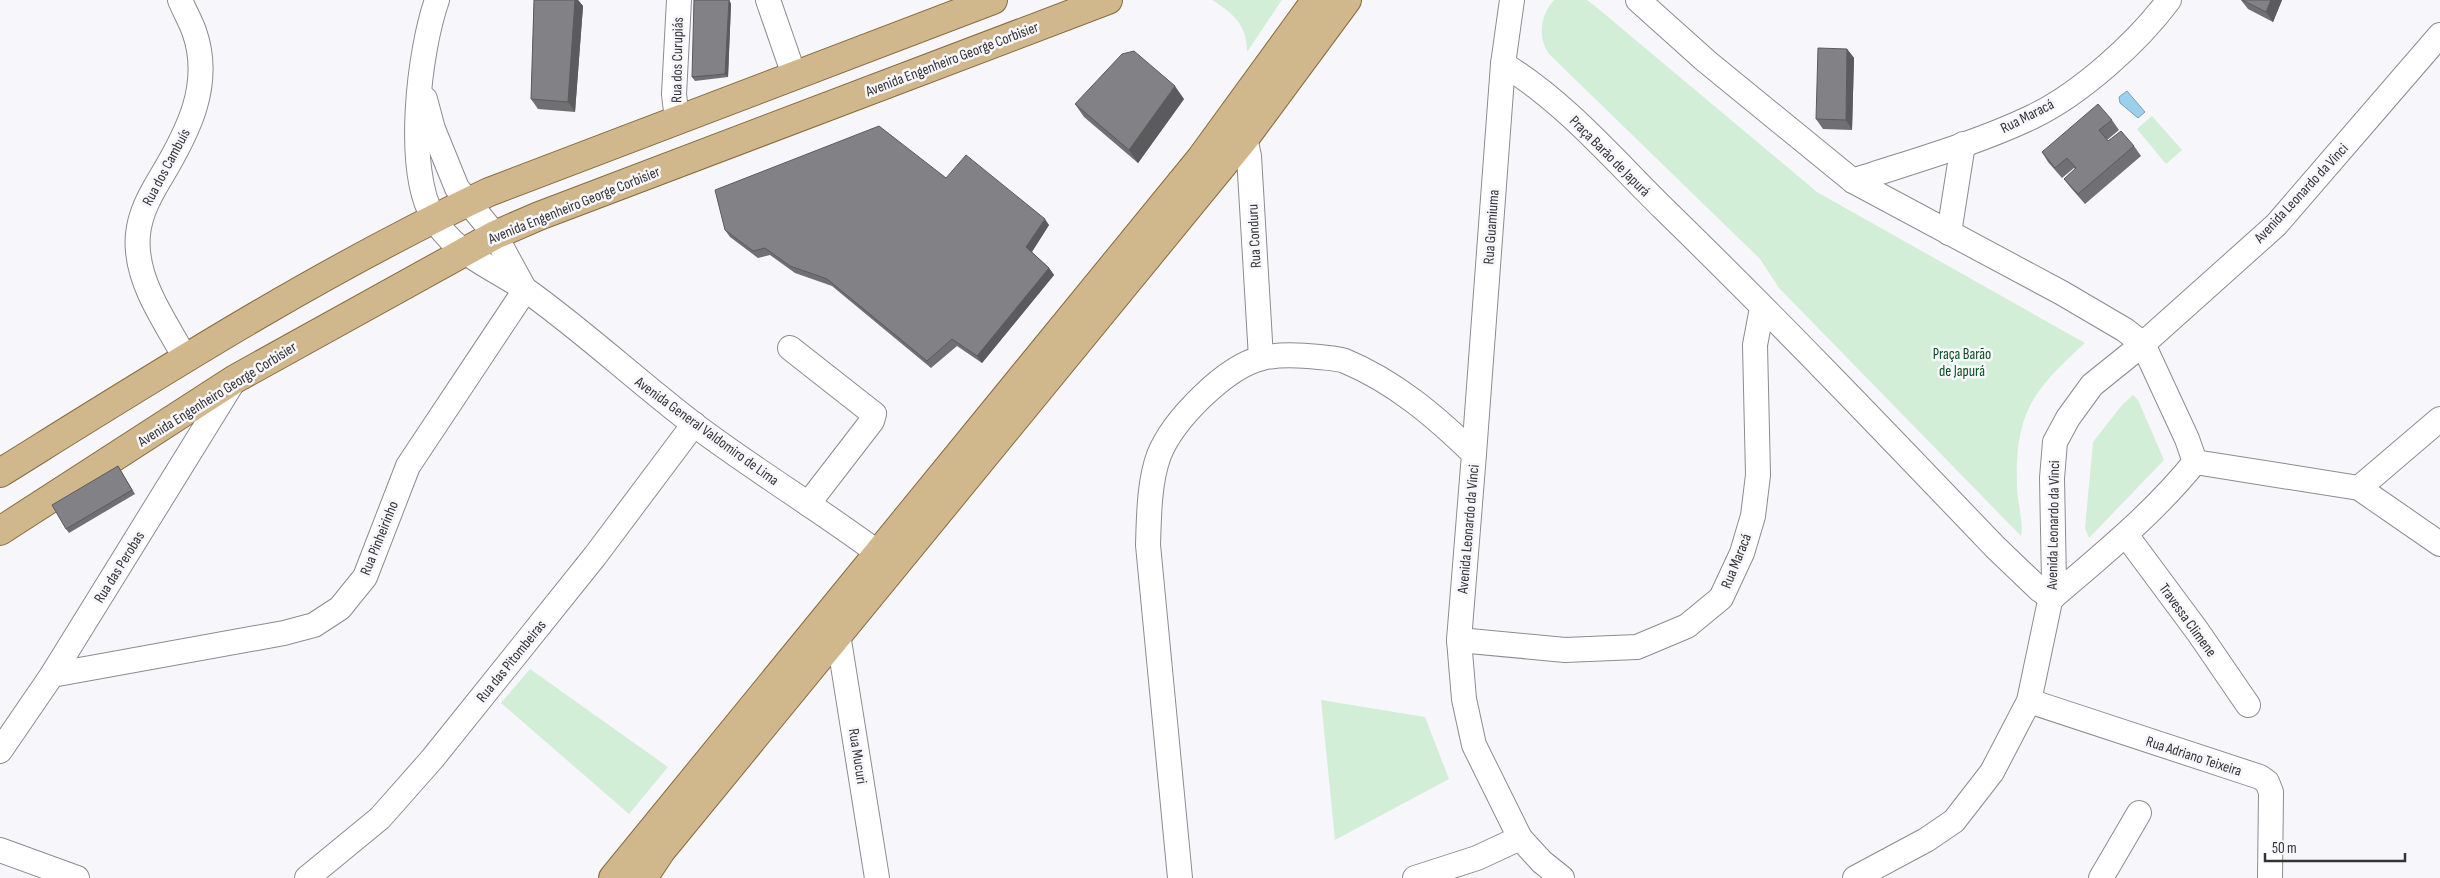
<svg xmlns="http://www.w3.org/2000/svg" width="2440" height="878" font-family="'Sofia Sans Condensed',sans-serif">
<style>
.green{fill:#d2eed7}
.water{fill:#9bd0ec;stroke:#7ca1b5}
.lines{fill:none;stroke-linecap:round;stroke-linejoin:round}
.minor-casing{stroke:#8c8c90;stroke-width:26}
.major-casing{stroke:#876b3c;stroke-width:30}
.minor{stroke:#fff;stroke-width:24}
.major{stroke:#d1b88c;stroke-width:28}
.wall{fill:#707073}
.shaded-wall{fill:#5b5b5e}
.building{fill:#828286;stroke:#5b5b5e}
.labels{text-anchor:middle;stroke-width:5;stroke-linejoin:round;paint-order:stroke}
.street-label{font-size:15px;fill:#343436;stroke:#f7f7fb}
.park-label{font-size:15px;fill:#054d22;stroke:#f7f7fb}
</style>
<rect width="100%" height="100%" fill="#f7f7fb"/>
<!-- green -->
<g class="green">
<path d="M1212 0H1282L1247 52C1247 25 1234 14 1212 0Z"/>
<path d="M1554 0H1587L1595 6 1817 192 2085 343C2032 391 2015 413 2017 487 2017 500 2024 524 2021 536L1779 288 1760 259 1550 55C1537 39 1540 15 1554 0Z"/>
<polygon points="2152,116 2182,150 2166,164 2137,129"/>
<polygon points="2133,395 2138,400 2164,460 2089,538 2085,528 2093,442 2122,405"/>
<polygon points="530,669 668,767 629,814 501,703"/>
<polygon points="1321,700 1425,717 1449,779 1335,840"/>
</g>
<!-- water -->
<polygon class="water" points="2127,91 2145,112 2138,118 2120,103 2119,97"/>
<g class="lines">
<!-- minor casing -->
<g class="minor-casing">
<g id="minor">
<path d="M180 0C184 10 190 20 194 31 213 84 188 132 161 177 147 200 135 223 138 251 141 289 167 324 185 358"/>
<path d="M437 0C419 51 405 169 433 217 454 254 493 267 526 290 585 332 638 382 696 426 760 474 829 515 893 564"/>
<polyline points="768,0 794,75"/>
<path d="M1638 0 1706 61 1853 181 2062 293 2125 330 2143 344 2187 439 2195 462C2153 514 2102 555 2052 598"/>
<path d="M1503 64C1565 102 1613 159 1665 210 1778 320 1886 433 1995 547L2040 590 2052 598"/>
<polyline points="425,99 433,129 457,188 495,235 525,290"/>
<polyline points="677,120 674,94 679,0"/>
<polyline points="1233,129 1245,138 1249,156 1261,358"/>
<path d="M1853 181C1913 161 1975 144 2032 117 2080 94 2137 43 2169 0"/>
<polyline points="1949,233 1963,144"/>
<polyline points="790,348 874,414 872,421 808,504"/>
<polyline points="1474,454 1503,64 1512,0"/>
<polyline points="2195,462 2359,488 2440,544"/>
<polyline points="2359,488 2440,419"/>
<polyline points="2126,535 2198,632 2248,705"/>
<polyline points="838,634 877,878"/>
<polyline points="1459,640 1565,650 1637,647 1687,626 1721,598 1742,553 1753,516 1758,475 1755,345 1762,308"/>
<polyline points="52,675 284,633 314,625 340,608 365,577 408,466 525,290"/>
<polyline points="2029,701 2260,777 2267,782 2271,792 2270,878"/>
<polyline points="0,751 52,675 235,379"/>
<polyline points="0,850 77,878"/>
<polyline points="307,878 380,818 433,758 595,556 694,424"/>
<path d="M1180 878 1148 545C1149 516 1149 482 1159 455 1173 420 1225 367 1262 358 1279 354 1301 355 1319 357 1327 358 1337 358 1345 361 1395 382 1435 416 1474 454L1459 640 1464 699 1474 745 1520 838 1542 862 1562 878"/>
<polyline points="1415,878 1477,858 1520,838"/>
<polyline points="1855,878 1926,840 1954,821 1992,772 2029,701 2054,582 2052,478 2055,442 2068,418 2092,385 2143,344 2276,225 2440,35"/>
<polyline points="2101,878 2139,813"/>
</g>
</g>
<!-- major casing -->
<g class="major-casing">
<g id="major">
<path d="M0 473C159 374 319 272 489 192L993 0"/>
<polyline points="0,531 235,379 495,235 539,216 1108,0"/>
<polyline points="613,878 1201,158 1316,0"/>
<polyline points="643,878 661,851 1245,138 1347,0"/>
</g>
</g>
<!-- minor -->
<use href="#minor" class="minor"/>
<!-- major -->
<use href="#major" class="major"/>
</g>
<!-- wall -->
<g class="wall">
<polygon points="534,0 578,0 583,6 575,112 538,109 531,99"/>
<polygon points="729,0 731,4 728,77 695,81 692,77"/>
<polygon points="2241,0 2282,0 2273,22 2248,9"/>
<polygon points="1847,49 1854,58 1852,130 1823,129 1816,119"/>
<polygon points="1184,99 1138,163 1084,117 1075,104"/>
<polygon points="2112,120 2119,130 2107,140 2108,141 2134,146 2141,156 2085,204 2071,188 2064,179 2075,169 2074,168 2062,178 2048,162 2042,152"/>
<polygon points="946,178 1049,225 1032,252 1049,268 1054,275 982,363 957,346 931,368 832,286 795,273 770,255 758,258 730,237 725,230"/>
<polygon points="118,466 135,494 69,533 66,529"/>
</g>
<!-- shaded-wall -->
<g class="shaded-wall">
<polygon points="575,0 578,0 583,6 575,112 568,102"/>
<polygon points="729,0 731,4 728,77 725,74"/>
<polygon points="2271,0 2282,0 2273,22 2266,12"/>
<polygon points="1847,49 1854,58 1852,130 1846,120"/>
<polygon points="1175,86 1184,99 1138,163 1129,150"/>
<polygon points="1045,219 1049,225 1031,253 1026,247"/>
<polygon points="1049,268 1054,275 982,363 977,356"/>
</g>
<!-- building -->
<g class="building">
<polygon points="534,0 575,0 568,102 531,99"/>
<polygon points="694,0 729,0 725,74 692,77"/>
<polygon points="2242,0 2271,0 2266,12"/>
<polygon points="1818,48 1847,49 1846,120 1816,119"/>
<polygon points="1134,51 1175,86 1129,150 1075,104 1122,54"/>
<polygon points="2098,104 2112,120 2099,130 2108,141 2121,131 2134,146 2078,194 2064,179 2076,168 2067,158 2055,168 2042,152"/>
<polygon points="879,126 946,178 966,155 1045,219 1026,247 1049,268 977,356 952,339 927,361 827,279 790,266 765,248 753,251 725,230 715,190"/>
<polygon points="118,466 132,490 66,529 52,505"/>
</g>
<g class="labels">
<!-- street labels -->
<g class="street-label">
<text transform="translate(952 59) rotate(-21)" y="5">Avenida Engenheiro George Corbisier</text>
<text transform="translate(677 60) rotate(-89)" y="5">Rua dos Curupiás</text>
<text transform="translate(2027 116) rotate(-27)" y="5">Rua Maracá</text>
<text transform="translate(1610 156) rotate(45)" y="5">Praça Barão de Japurá</text>
<text transform="translate(166 167) rotate(-62)" y="5">Rua dos Cambuís</text>
<text transform="translate(2301 193) rotate(-47)" y="5">Avenida Leonardo da Vinci</text>
<text transform="translate(574 205) rotate(-22)" y="5">Avenida Engenheiro George Corbisier</text>
<text transform="translate(1491 227) rotate(-86)" y="5">Rua Guamiuma</text>
<text transform="translate(1254 236) rotate(-93)" y="5">Rua Conduru</text>
<text transform="translate(217 394) rotate(-32)" y="5">Avenida Engenheiro George Corbisier</text>
<text transform="translate(707 431) rotate(36)" y="5">Avenida General Valdomiro de Lima</text>
<text transform="translate(2053 525) rotate(-89)" y="5">Avenida Leonardo da Vinci</text>
<text transform="translate(1468 529) rotate(-85)" y="5">Avenida Leonardo da Vinci</text>
<text transform="translate(379 538) rotate(-68)" y="5">Rua Pinheirinho</text>
<text transform="translate(1736 561) rotate(-68)" y="5">Rua Maracá</text>
<text transform="translate(119 567) rotate(-58)" y="5">Rua das Perobas</text>
<text transform="translate(2188 620) rotate(54)" y="5">Travessa Climene</text>
<text transform="translate(511 661) rotate(-51)" y="5">Rua das Pitombeiras</text>
<text transform="translate(858 756) rotate(81)" y="5">Rua Mucuri</text>
<text transform="translate(2194 756) rotate(18)" y="5">Rua Adriano Teixeira</text>
</g>
<!-- park labels -->
<g class="park-label">
<text x="1962" y="359">Praça Barão<tspan x="1962" dy="17">de Japurá</tspan></text>
</g>
</g>
<!-- scale -->
<path d="M2265 853v8h140v-8" fill="none" stroke="#343436" stroke-width="2.5"/>
<text x="2272" y="853" font-size="15" fill="#343436" stroke="#f7f7fb" stroke-width="4" paint-order="stroke">50 m</text>
</svg>
